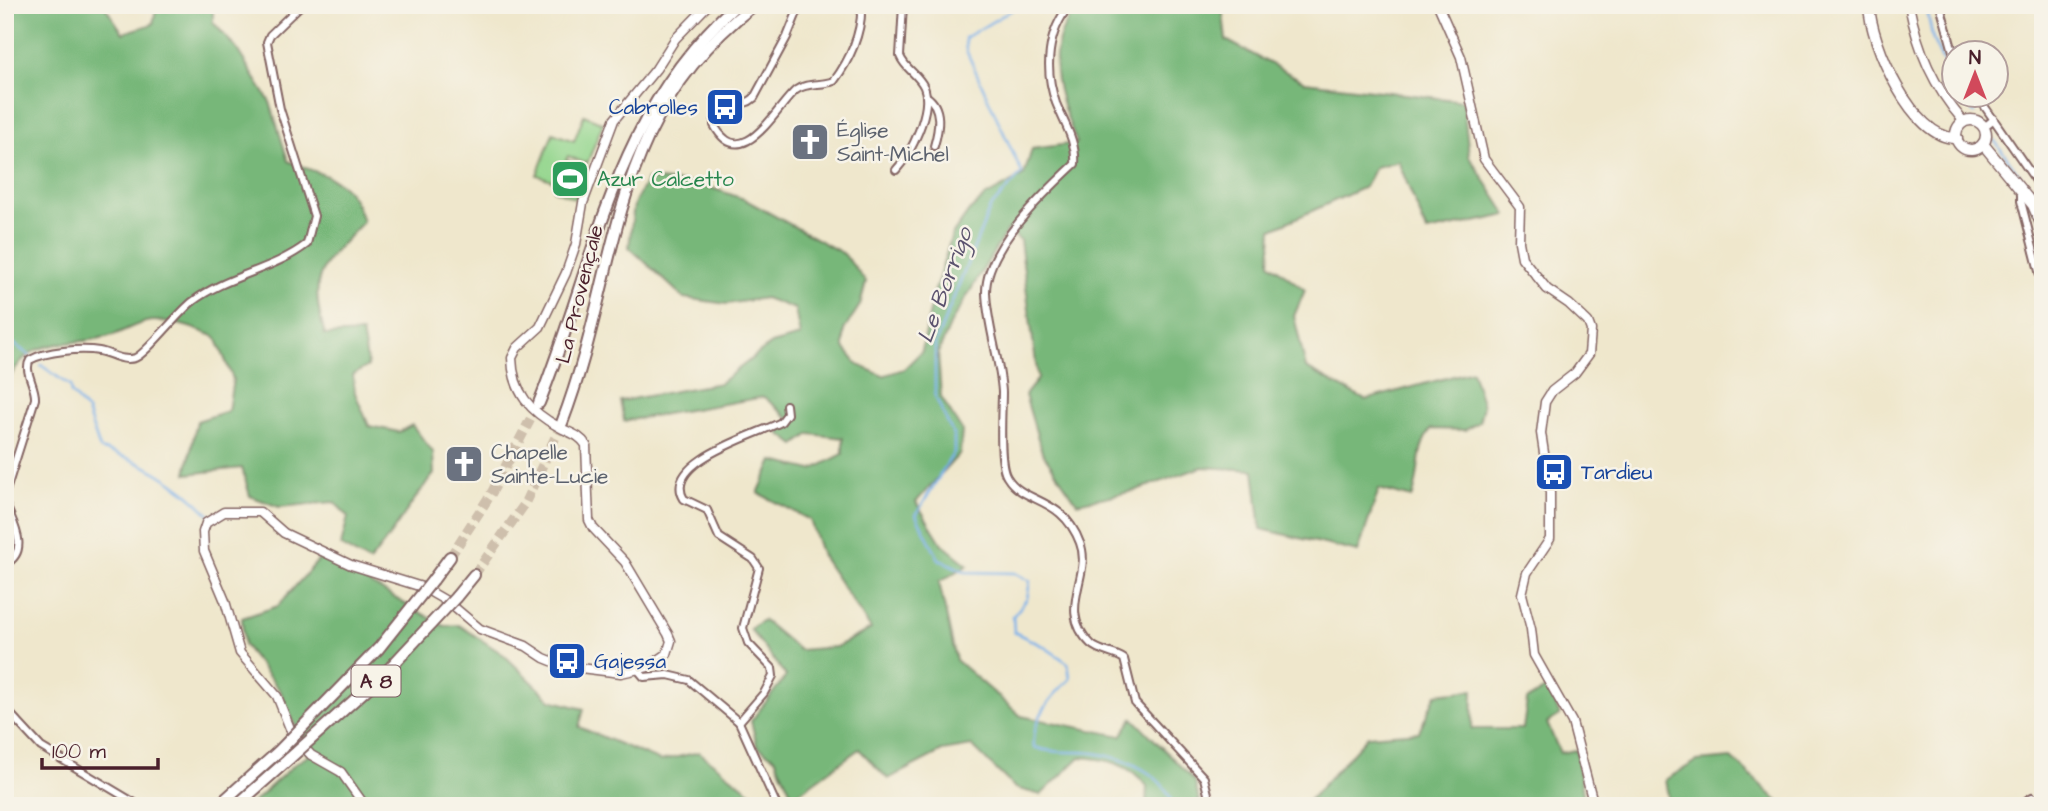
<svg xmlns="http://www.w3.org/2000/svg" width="2048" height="811" font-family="'Architects Daughter',sans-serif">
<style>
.green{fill:#94d68e;stroke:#6f7a5c;stroke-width:2}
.forest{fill:#77b779;stroke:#606b52;stroke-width:2}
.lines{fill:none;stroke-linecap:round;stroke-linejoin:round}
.stream{stroke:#7ab1ea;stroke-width:2.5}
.motorway-tunnel{stroke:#cebfac;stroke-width:10;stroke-dasharray:10 5;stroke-linecap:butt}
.minor-casing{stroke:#846563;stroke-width:10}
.tertiary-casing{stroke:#846563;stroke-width:11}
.primary-casing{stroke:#846563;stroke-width:13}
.motorway-casing{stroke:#846563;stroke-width:14}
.minor{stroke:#fff;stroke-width:6}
.tertiary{stroke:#fff;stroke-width:8}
.primary{stroke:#fff;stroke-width:10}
.motorway{stroke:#fff;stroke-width:10}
.motorway-bridge-casing{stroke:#846563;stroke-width:14;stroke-linecap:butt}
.motorway-bridge{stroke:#fff;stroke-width:10}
.labels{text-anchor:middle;stroke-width:5;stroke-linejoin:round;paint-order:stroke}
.shield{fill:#f7f3e8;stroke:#7e5f64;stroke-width:2}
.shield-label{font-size:19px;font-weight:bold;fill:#4a1f2b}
.transit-label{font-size:21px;fill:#164399;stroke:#f7f3e8;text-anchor:start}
.worship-label{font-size:21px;fill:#5b616d;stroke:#f7f3e8;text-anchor:start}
.leisure-label{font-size:21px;fill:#27864d;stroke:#f7f3e8;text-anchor:start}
.street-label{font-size:21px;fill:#4a1f2b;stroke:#f7f3e8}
.water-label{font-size:23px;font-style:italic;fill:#5b526e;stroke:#f7f3e8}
</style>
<rect width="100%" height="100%" fill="#f7f3e8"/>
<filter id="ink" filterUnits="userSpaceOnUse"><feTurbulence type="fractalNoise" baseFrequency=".0143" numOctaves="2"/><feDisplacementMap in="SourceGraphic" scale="14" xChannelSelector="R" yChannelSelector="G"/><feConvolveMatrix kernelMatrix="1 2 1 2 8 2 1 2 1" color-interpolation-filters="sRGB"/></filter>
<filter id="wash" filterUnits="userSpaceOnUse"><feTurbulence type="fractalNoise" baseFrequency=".00686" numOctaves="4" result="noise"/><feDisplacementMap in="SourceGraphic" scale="28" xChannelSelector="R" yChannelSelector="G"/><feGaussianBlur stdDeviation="1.57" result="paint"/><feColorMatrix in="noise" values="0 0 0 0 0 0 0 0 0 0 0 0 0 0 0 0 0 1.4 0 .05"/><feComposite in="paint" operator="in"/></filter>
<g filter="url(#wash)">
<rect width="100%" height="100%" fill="#efe7cc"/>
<!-- green -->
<polygon class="green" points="584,115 603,123 587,164 568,156 566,160 586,168 576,199 554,190 557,182 537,175 553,133 574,141"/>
<!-- forest -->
<g class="forest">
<path d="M5 5H104L123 33 153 24 157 5H213V22L236 48 270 102 288 161C326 177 351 177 363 222 321 267 307 272 325 335L362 333 368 366 353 375 355 393 369 426 399 432 412 425 433 452 434 474C410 502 393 535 369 562L341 546 348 516 334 502 279 507 250 496 242 468 186 474 197 421 228 411 233 379 216 337C196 329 176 321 153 321 140 321 125 331 113 335 64 350 27 331 5 389Z"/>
<path d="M1080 5H1222L1226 40 1305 82 1463 101 1469 156 1507 215 1427 232 1398 161 1375 167 1365 187 1272 229 1270 263 1305 290 1294 316 1306 368 1365 400 1472 371 1483 406 1479 422 1465 430 1431 429C1414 452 1422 472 1412 498L1379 489 1358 552 1261 529 1254 470 1202 467 1134 491 1077 503 1042 452 1025 395 1038 379 1020 240 1007 230 952 321 938 353 941 397 962 431 960 453 916 502 942 544 968 565 939 582 956 660 1021 716 1121 736 1133 718 1195 781 1200 806H1146L1147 786C1130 764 1107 759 1080 757L1041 795 1015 788 972 746 942 751 888 779 859 749 793 797 775 758 757 746 751 721 786 676 750 629 763 620 799 650 836 647 871 629 822 556 810 520 758 493 773 461 812 470 843 454V438L810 434 795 445 779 433 792 421 764 397 624 421 620 401 720 383 771 344 800 336 795 309 765 298 727 304 684 298 629 247 634 204 647 179 700 184 744 199 844 254 866 282 860 305 844 330V348L858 365 883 376 904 369 922 351 932 300 952 235 969 211 985 197 1024 175 1032 149 1077 143C1058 96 1039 47 1080 5Z"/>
<polygon points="322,556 444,626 459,625 504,655 551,700 584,709 579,727 660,761 699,752 769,806 402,806 391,800 392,806 249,806 296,763 308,756 281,692 244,645 242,618 278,606"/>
<polygon points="1547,688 1560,715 1547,723 1560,753 1576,750 1585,806 1304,806 1368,736 1419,732 1436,694 1473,690 1472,729 1523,729 1527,700"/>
<polygon points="1732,758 1783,806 1670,806 1665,780 1697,761"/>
</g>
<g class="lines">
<!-- stream -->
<g class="stream">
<path d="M1020 5 965 38 966 50 1022 173 990 208 935 344V396L954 436V452L916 515 939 559 966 572 1015 573 1030 581 1027 599 1013 616 1014 632 1043 646 1068 663 1070 679C1051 696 1031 721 1034 747 1055 755 1073 750 1094 753 1125 758 1165 773 1173 806"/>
<polyline points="1926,5 1933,40 1954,85"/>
<polyline points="1960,94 1974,113"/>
<polyline points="1994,140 2043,207"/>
<polyline points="5,337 30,356"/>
<path d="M41 365 70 386 71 393 87 411 100 449C141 460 179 483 209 514"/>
</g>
</g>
</g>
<g filter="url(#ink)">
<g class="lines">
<!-- motorway-tunnel -->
<g class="motorway-tunnel">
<polyline points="450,557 491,494 539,403"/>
<polyline points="474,575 524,505 562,423"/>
</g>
<!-- minor casing -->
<g class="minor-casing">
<g id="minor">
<path d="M800 5 787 37 754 98C742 109 728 99 716 110L714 125C742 176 776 107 796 90 807 82 822 86 834 81 849 61 863 32 861 5"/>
<path d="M1070 5C1047 32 1044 70 1056 103 1064 123 1077 142 1075 164 1045 192 986 247 986 292 987 326 1000 359 1002 392 1002 411 998 464 1007 477 1024 505 1062 495 1080 543 1093 575 1055 610 1091 644 1099 652 1114 652 1124 659L1135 703 1204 778 1211 806"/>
<polyline points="1940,5 1954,55"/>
<polyline points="1976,94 2043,191"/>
<path d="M926 96C943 107 939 129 934 146"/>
<polyline points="1984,127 1994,119"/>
<path d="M896 170C911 154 933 109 924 87 918 74 905 69 900 56L903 5"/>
<polyline points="2021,191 2021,201 2043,287"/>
<path d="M5 494 35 399C36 386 23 371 30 360 46 351 81 348 99 351 111 353 122 362 135 358 146 354 178 313 192 302 227 275 272 271 307 244L314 216 280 109 267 42 270 35 301 5"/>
<path d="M5 502C11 520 32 551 5 564"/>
<polyline points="638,670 644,677 668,675 689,680 739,722 777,806"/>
<polyline points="5,708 41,747 140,806"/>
<path d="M739 722 764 693 773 676 772 668 748 643 743 628 759 568 753 559 719 537 707 510 684 499C661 461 760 434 781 422L787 414 786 405"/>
<polyline points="2026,806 2027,800 2032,797 2040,806"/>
</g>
</g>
<!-- tertiary casing -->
<g class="tertiary-casing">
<g id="tertiary">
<polyline points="1438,5 1461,57 1484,159 1520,207 1519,242 1522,258 1547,289 1569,304 1588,322 1591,330 1589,354 1575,373 1552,391 1545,402 1541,433 1550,493 1550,539 1527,573 1522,594 1531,629 1534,655 1572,722 1594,806"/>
<path d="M1909 5C1918 51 1933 86 1964 122"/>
<path d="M365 806 341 772 311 755 300 743 291 731 277 696 240 653 225 601 204 551 203 532 206 523 224 512H260L284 533 351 565 422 587 448 602 480 629 526 646 544 658 564 666 621 673 648 667 667 654 671 641 668 634 625 562 593 528 589 520 586 445C580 435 570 433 559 427 530 412 513 392 512 358L517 348 540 327 566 273 576 244 583 203 614 120 656 69 675 39 708 5"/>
</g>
</g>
<!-- primary casing -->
<g class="primary-casing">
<g id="primary">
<path d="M1869 5C1870 42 1913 141 1957 138"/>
<circle cx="1971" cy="135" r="15"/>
<polyline points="1983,144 2033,205 2043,228"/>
</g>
</g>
<!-- motorway casing -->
<g class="motorway-casing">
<g id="motorway">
<path d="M539 403C598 256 612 117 736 5"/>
<path d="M562 423C622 266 606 119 754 5"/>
<polyline points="433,580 450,557"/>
<polyline points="456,597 474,575"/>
<polyline points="218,806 279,751"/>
<polyline points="236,806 290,758"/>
</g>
</g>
<!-- minor -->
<use href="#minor" class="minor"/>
<!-- tertiary -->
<use href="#tertiary" class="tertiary"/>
<!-- primary -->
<use href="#primary" class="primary"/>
<!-- motorway -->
<use href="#motorway" class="motorway"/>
<!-- motorway-bridge casing -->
<g class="motorway-bridge-casing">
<g id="motorway-bridge">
<polyline points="279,751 379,648 433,580"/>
<polyline points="290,758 389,669 456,597"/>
</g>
</g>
<!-- motorway-bridge -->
<use href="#motorway-bridge" class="motorway-bridge"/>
</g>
</g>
<!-- icons -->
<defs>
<g id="bus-square" transform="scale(2.0125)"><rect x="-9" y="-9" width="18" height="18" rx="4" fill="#1a4fb4" stroke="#f7f3e8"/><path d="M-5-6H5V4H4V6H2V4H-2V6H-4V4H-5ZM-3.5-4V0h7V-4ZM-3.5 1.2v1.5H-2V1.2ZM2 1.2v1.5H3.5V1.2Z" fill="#fff"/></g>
<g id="church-square" transform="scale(2.0125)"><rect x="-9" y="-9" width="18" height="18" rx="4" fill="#6b7280" stroke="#f7f3e8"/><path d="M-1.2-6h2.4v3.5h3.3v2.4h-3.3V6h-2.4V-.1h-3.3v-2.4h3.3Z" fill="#fff"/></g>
<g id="stadium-square" transform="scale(2.0125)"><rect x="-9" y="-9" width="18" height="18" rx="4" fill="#2e9e5b" stroke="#f7f3e8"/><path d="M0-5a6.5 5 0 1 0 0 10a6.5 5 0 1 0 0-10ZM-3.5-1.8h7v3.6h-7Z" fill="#fff"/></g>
</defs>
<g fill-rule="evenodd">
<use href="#bus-square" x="725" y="107"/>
<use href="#church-square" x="810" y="142"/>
<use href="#stadium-square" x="570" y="179"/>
<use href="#church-square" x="464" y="464"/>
<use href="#bus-square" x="1554" y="472"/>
<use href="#bus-square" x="567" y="661"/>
</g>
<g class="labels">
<!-- shield labels -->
<rect class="shield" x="351.5" y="665.5" width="49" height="31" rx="5"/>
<g class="shield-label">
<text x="376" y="688">A 8</text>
</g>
<!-- transit labels -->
<g class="transit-label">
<text x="698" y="114" text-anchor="end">Cabrolles</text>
<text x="1581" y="479">Tardieu</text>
<text x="594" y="668">Gajessa</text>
</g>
<!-- worship labels -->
<g class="worship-label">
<text x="837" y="137">Église<tspan x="837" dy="24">Saint-Michel</tspan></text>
<text x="491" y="459">Chapelle<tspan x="491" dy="24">Sainte-Lucie</tspan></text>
</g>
<!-- leisure labels -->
<g class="leisure-label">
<text x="597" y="186">Azur Calcetto</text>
</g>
<!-- street labels -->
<g class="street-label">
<text transform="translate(579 294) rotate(-76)" y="7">La Provençale</text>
</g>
<!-- water labels -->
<g class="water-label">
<text transform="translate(944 285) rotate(-70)" y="8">Le Borrigo</text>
</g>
</g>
<!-- margin -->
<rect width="2048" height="811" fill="none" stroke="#f7f3e8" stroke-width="28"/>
<!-- north arrow -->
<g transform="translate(1975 74)"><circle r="33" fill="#f7f3e8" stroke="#b29e9c" stroke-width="2"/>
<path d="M0-5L12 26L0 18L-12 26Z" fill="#d1495b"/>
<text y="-10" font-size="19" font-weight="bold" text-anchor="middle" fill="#4a1f2b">N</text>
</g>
<!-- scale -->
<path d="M42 758v10h116v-10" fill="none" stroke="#4a1f2b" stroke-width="3.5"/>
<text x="52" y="758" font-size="21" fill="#4a1f2b" stroke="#f7f3e8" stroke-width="5" paint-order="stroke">100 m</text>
</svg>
